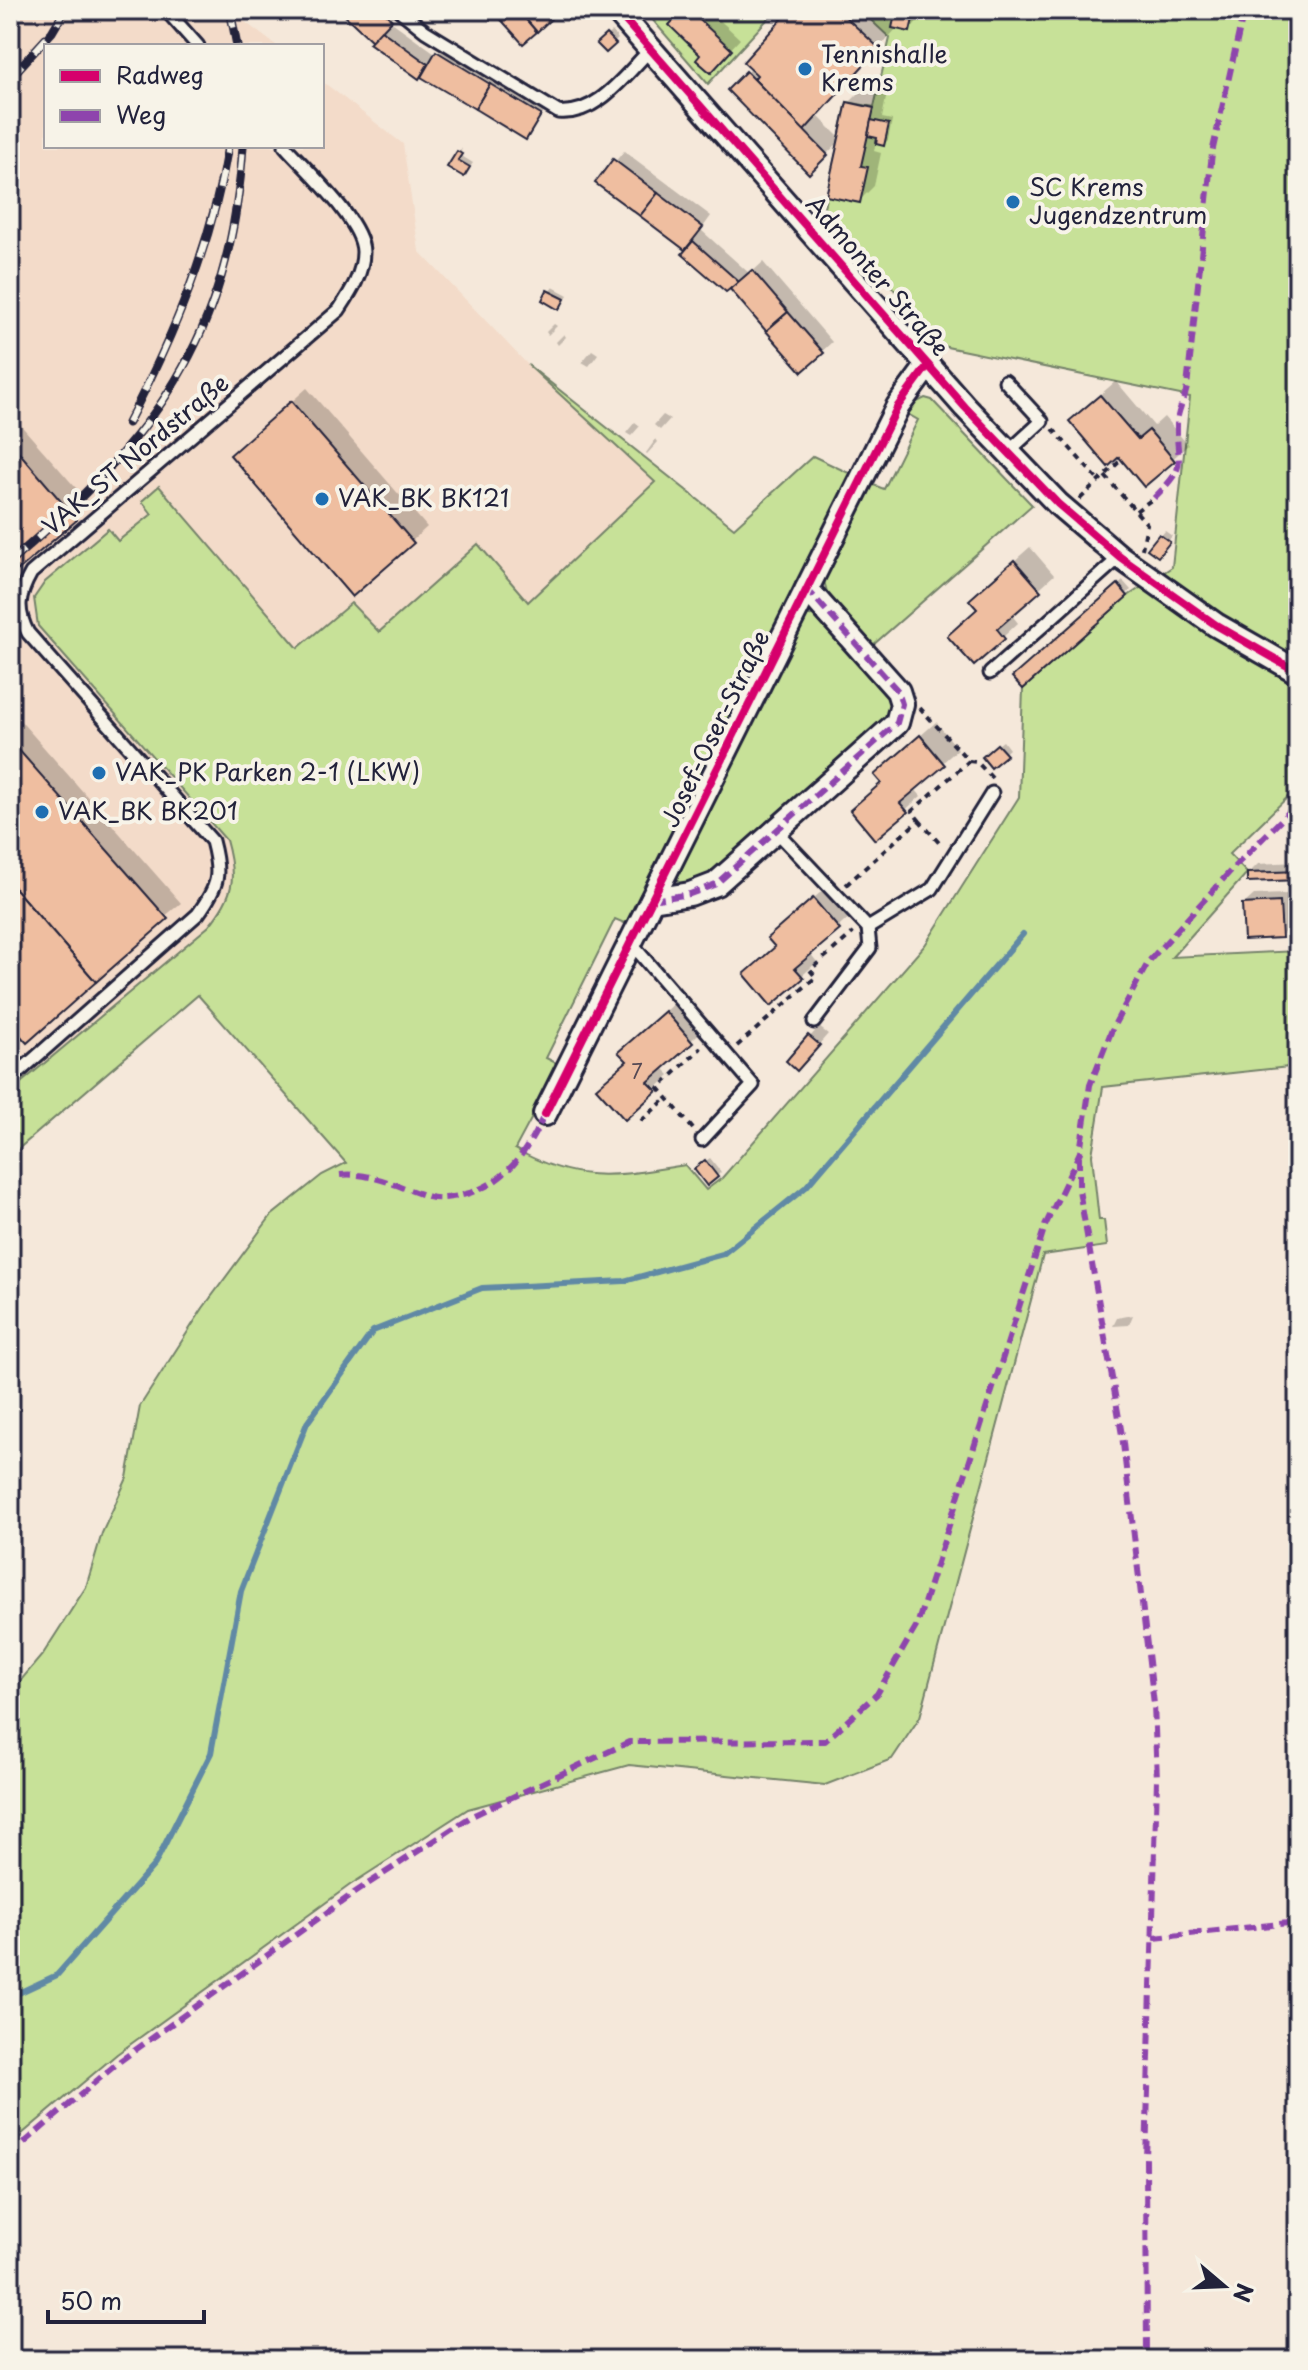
<svg xmlns="http://www.w3.org/2000/svg" width="1308" height="2370" font-family="'Playpen Sans',sans-serif">
<style>
.built{fill:#f3dbc9}
.green{fill:#c7e198;stroke:#74826a;stroke-width:2}
.shadow{fill:#0003}
.lines{fill:none;stroke-linecap:round;stroke-linejoin:round}
.stream{stroke:#6089a5;stroke-width:6}
.building{fill:#efbea0;stroke:#22223b;stroke-width:2}
.lane-casing{stroke:#22223b;stroke-width:17}
.street-casing{stroke:#22223b;stroke-width:28}
.path{stroke:#22223b;stroke-width:4;stroke-dasharray:6 6;stroke-linecap:butt}
.lane{stroke:#f7f3e8;stroke-width:11}
.street{stroke:#f7f3e8;stroke-width:22}
.rail-casing{stroke:#22223b;stroke-width:9}
.rail{stroke:#f7f3e8;stroke-width:6;stroke-dasharray:18;stroke-linecap:butt}
.quiet{stroke:#8e44ad;stroke-width:6;stroke-dasharray:12 6;stroke-linecap:butt}
.cycleway-casing{stroke:#f7f3e8;stroke-width:13}
.cycleway{stroke:#d6006c;stroke-width:8}
.poi-dot{fill:#1f6fb2;stroke:#f7f3e8;stroke-width:3}
.labels{text-anchor:middle;stroke-width:8;stroke-linejoin:round;paint-order:stroke}
.number-label{font-size:20px;fill:#554954}
.poi-label{font-size:24px;fill:#22223b;stroke:#f7f3e8;text-anchor:start}
.street-label{font-size:24px;fill:#22223b;stroke:#f7f3e8}
</style>
<rect width="100%" height="100%" fill="#f5e8da"/>
<filter id="ink" filterUnits="userSpaceOnUse"><feTurbulence type="fractalNoise" baseFrequency=".0125" numOctaves="2"/><feDisplacementMap in="SourceGraphic" scale="16" xChannelSelector="R" yChannelSelector="G"/><feConvolveMatrix kernelMatrix="1 2 1 2 8 2 1 2 1" color-interpolation-filters="sRGB"/></filter>
<g filter="url(#ink)">
<!-- built -->
<polygon class="built" points="10,10 239,10 241,19 277,46 46,46 46,146 322,146 322,81 403,144 419,251 528,365 734,528 10,1156"/>
<!-- green -->
<g class="green">
<polygon points="644,10 776,10 708,84"/>
<path d="M860 10H1298V787L1229 854 1247 873 1172 957 1298 951V1066L1103 1087 1092 1155 1099 1220H1104L1107 1246 1043 1255 920 1717 892 1759 825 1785 629 1765 468 1809 350 1885 117 2054 10 2144V1693L43 1654 86 1587 102 1533 127 1478 140 1406 203 1308 271 1216 322 1175 346 1163 198 995 10 1156V1092L209 926C234 895 237 879 226 840L38 626 34 598 45 582 108 529 118 541 152 514 142 501 159 486 298 648 351 603 379 632 478 544 528 602 655 482 528 365 734 528 813 456 853 475 629 925 615 919 546 1058 560 1065 515 1149C580 1185 615 1176 685 1165L706 1190 722 1178 925 945 1019 797 1023 689 1128 596 1172 567 1190 397 942 346 824 207 847 102 874 107 890 38Z"/>
<polygon points="925,398 932,400 1032,505 873,645 827,592 824,581 871,484 884,489 918,420 906,413 909,406"/>
<polygon points="811,615 819,615 893,701 889,719 712,879 683,886 678,882 677,873 805,617"/>
</g>
<!-- shadow -->
<g class="shadow">
<polygon points="342,10 398,10 389,20 438,55 447,43 549,105 526,138 421,74 374,41"/>
<polygon points="503,10 558,10 523,41 499,14"/>
<polygon points="685,10 709,10 740,39 711,70"/>
<polygon points="793,10 879,10 895,25 898,10 926,10 910,30 898,27 817,115 841,139 849,103 864,88 887,93 882,118 892,120 888,140 884,144 876,142 874,151 881,153 874,186 859,201 841,140 809,171 730,90 751,69"/>
<polygon points="612,31 618,39 606,51 599,43"/>
<polygon points="462,148 460,155 473,163 464,175 450,166"/>
<polygon points="624,151 711,216 701,230 750,274 763,262 832,342 802,370 731,287 688,250 598,182"/>
<polygon points="553,287 568,295 559,307 544,299"/>
<polygon points="554,324 557,326 548,335 546,332"/>
<polygon points="564,334 566,337 558,345 556,342"/>
<polygon points="592,350 598,354 589,366 582,362"/>
<polygon points="1116,381 1154,426 1164,417 1188,445 1144,485 1086,407"/>
<polygon points="307,388 427,527 412,541 247,441"/>
<polygon points="10,413 90,504 10,575"/>
<polygon points="663,415 670,419 660,430 654,425"/>
<polygon points="635,422 640,426 631,436 626,433"/>
<polygon points="656,439 658,442 647,454 646,453"/>
<polygon points="1165,531 1172,536 1161,550 1150,549"/>
<polygon points="1030,547 1054,575 1011,614 1018,623 974,664 979,608 987,585"/>
<polygon points="1123,581 1131,590 1023,686 1015,677"/>
<polygon points="10,709 181,903 10,1043"/>
<polygon points="936,722 958,749 914,788 921,796 875,837 882,782 876,775"/>
<polygon points="1003,741 1009,749 991,765 988,753"/>
<polygon points="1298,862 1298,878 1249,873 1258,864"/>
<polygon points="829,885 853,914 810,953 817,962 772,1003 777,946 785,923"/>
<polygon points="1289,894 1290,927 1281,936 1244,904 1254,895"/>
<polygon points="680,998 706,1027 662,1067 670,1075 625,1117 628,1060 635,1037"/>
<polygon points="819,1027 828,1034 806,1059 788,1061"/>
<polygon points="710,1158 721,1172 717,1176 700,1165"/>
<polygon points="1133,1315 1129,1325 1113,1326 1117,1318"/>
</g>
<g class="lines">
<!-- stream -->
<polyline class="stream" points="10,1997 57,1975 155,1864 211,1753 241,1591 307,1423 373,1331 482,1288 624,1281 723,1254 806,1187 1023,934"/>
</g>
<!-- building -->
<g class="building">
<polygon points="339,10 382,10 392,20 372,41"/>
<polygon points="501,10 509,14 518,10 537,32 523,44 496,14"/>
<polygon points="518,10 543,10 551,19 537,32"/>
<polygon points="683,10 689,10 732,50 711,73 696,60 700,55 669,25"/>
<polygon points="790,10 838,10 879,48 804,131 754,79 757,75 743,62"/>
<polygon points="896,10 915,10 910,32 892,28"/>
<polygon points="381,30 428,64 419,79 369,43"/>
<polygon points="606,34 616,44 606,53 596,43"/>
<polygon points="436,51 490,84 475,109 421,77"/>
<polygon points="746,71 828,155 809,174 727,90"/>
<polygon points="490,84 541,115 526,140 475,109"/>
<polygon points="847,102 874,108 861,166 868,167 860,203 826,196"/>
<polygon points="871,120 889,124 884,146 876,144 877,138 868,136"/>
<polygon points="457,151 462,154 458,160 470,167 464,177 447,167"/>
<polygon points="613,159 658,193 640,216 595,183"/>
<polygon points="658,193 703,227 685,250 640,216"/>
<polygon points="693,241 739,282 726,292 682,254"/>
<polygon points="752,270 788,312 766,331 730,289"/>
<polygon points="547,290 565,299 559,310 542,300"/>
<polygon points="788,312 824,353 802,372 766,331"/>
<polygon points="1100,395 1138,439 1149,430 1175,461 1144,487 1119,457 1108,467 1069,421"/>
<polygon points="291,401 414,543 352,597 230,455"/>
<polygon points="17,450 77,520 10,577 10,456"/>
<polygon points="1159,534 1170,542 1158,557 1147,549"/>
<polygon points="1014,560 1041,591 997,629 1005,639 974,666 947,636 977,609 969,600"/>
<polygon points="1118,584 1128,596 1023,689 1012,677"/>
<polygon points="920,735 945,765 900,803 908,812 875,840 850,810 881,783 874,775"/>
<polygon points="10,740 168,919 96,982 10,883"/>
<polygon points="997,744 1007,755 991,768 982,757"/>
<polygon points="1298,871 1298,880 1247,882 1247,873"/>
<polygon points="10,883 96,982 27,1043 10,1024"/>
<polygon points="813,898 840,930 795,968 804,978 771,1006 744,974 775,947 767,938"/>
<polygon points="1280,902 1282,938 1244,940 1242,904"/>
<polygon points="665,1011 693,1043 648,1082 657,1091 625,1120 596,1088 627,1061 618,1052"/>
<polygon points="808,1035 820,1045 797,1071 786,1061"/>
<polygon points="705,1160 718,1177 707,1186 694,1169"/>
</g>
<g class="lines">
<!-- lane casing -->
<g class="lane-casing">
<g id="lane">
<polyline points="166,10 198,46"/>
<path d="M399 10 425 31 558 112C597 116 624 76 650 50"/>
<polyline points="1005,381 1042,421 1007,453"/>
<polyline points="990,673 1120,557"/>
<polyline points="777,832 868,928 870,948 814,1022"/>
<polyline points="868,928 932,889 992,793"/>
<polyline points="630,942 753,1085 702,1140"/>
<path d="M10 1080 198 914C219 885 221 875 212 841L28 633C16 610 18 596 31 573L339 310C350 293 363 274 363 252 363 221 306 170 285 146"/>
</g>
</g>
<!-- street casing -->
<g class="street-casing">
<g id="street">
<polyline points="616,10 965,407 1058,504 1120,557 1216,625 1298,672"/>
<polyline points="652,900 690,894 716,884 897,723 902,704 898,691 807,589"/>
<polyline points="545,1114 898,406 928,365"/>
</g>
</g>
<!-- path -->
<g class="path">
<polyline points="1053,429 1099,481"/>
<polyline points="1105,476 1147,524 1142,549"/>
<polyline points="1080,499 1119,462"/>
<polyline points="1136,511 1154,498"/>
<polyline points="969,761 977,762 992,778"/>
<polyline points="919,820 941,845"/>
<polyline points="846,885 919,820 912,811 969,761 920,708"/>
<polyline points="737,1046 816,977 810,970 853,933"/>
<polyline points="641,1121 667,1098"/>
<polyline points="693,1129 659,1088 701,1048"/>
</g>
<!-- lane -->
<use href="#lane" class="lane"/>
<!-- street -->
<use href="#street" class="street"/>
<!-- rail casing -->
<g class="rail-casing">
<g id="rail">
<polyline points="230,10 237,46"/>
<polyline points="10,78 52,32 65,10"/>
<path d="M128 423C174 335 212 244 228 146"/>
<path d="M10 562C154 438 230 341 243 146"/>
</g>
</g>
<!-- rail -->
<use href="#rail" class="rail"/>
<!-- quiet -->
<g class="quiet">
<path d="M1154 498C1190 462 1176 468 1177 424 1177 411 1185 399 1187 387L1212 153 1244 10"/>
<polyline points="652,900 690,894 716,884 897,723 902,704 898,691 807,589"/>
<polyline points="1079,1156 1079,1190 1122,1435 1154,1704 1157,1779 1146,2160 1147,2360"/>
<path d="M340 1175C372 1172 399 1187 429 1197 440 1200 455 1197 466 1194 511 1181 529 1147 548 1107"/>
<polyline points="1154,1938 1298,1922"/>
<polyline points="10,2155 120,2061 354,1893 472,1816 629,1742 825,1741 877,1694 917,1625 1045,1226 1080,1152 1090,1085 1113,1027 1149,961 1235,866 1298,803"/>
</g>
<!-- cycleway casing -->
<g class="cycleway-casing">
<g id="cycleway">
<polyline points="616,10 965,407 1058,504 1120,557 1216,625 1298,672"/>
<polyline points="545,1114 898,406 928,365"/>
</g>
</g>
<!-- cycleway -->
<use href="#cycleway" class="cycleway"/>
</g>
</g>
<!-- markers -->
<g class="poi-dot">
<circle cx="805" cy="69" r="8"/>
<circle cx="1013" cy="202" r="8"/>
<circle cx="322" cy="499" r="8"/>
<circle cx="99" cy="773" r="8"/>
<circle cx="42" cy="812" r="8"/>
</g>
<g class="labels">
<!-- number labels -->
<g class="number-label">
<text x="637" y="1079">7</text>
</g>
<!-- poi labels -->
<g class="poi-label">
<text x="821" y="63">Tennishalle<tspan x="821" dy="28">Krems</tspan></text>
<text x="1029" y="196">SC Krems<tspan x="1029" dy="28">Jugendzentrum</tspan></text>
<text x="338" y="507">VAK_BK BK121</text>
<text x="115" y="781">VAK_PK Parken 2-1 (LKW)</text>
<text x="58" y="820">VAK_BK BK201</text>
</g>
<!-- street labels -->
<g class="street-label">
<text transform="translate(877 276) rotate(49)" y="8">Admonter Straße</text>
<text transform="translate(136 455) rotate(-40)" y="8">VAK_ST Nordstraße</text>
<text transform="translate(716 729) rotate(-64)" y="8">Josef-Oser-Straße</text>
</g>
</g>
<!-- margin -->
<rect width="1308" height="2370" fill="none" stroke="#f7f3e8" stroke-width="40"/>
<rect x="20" y="20" width="1268" height="2330" fill="none" stroke="#22223b" stroke-width="3" filter="url(#ink)"/>
<!-- legend -->
<rect x="44" y="44" width="280" height="104" fill="#f7f3e8" stroke="#a29fa3" stroke-width="2"/>
<rect x="60" y="70" width="40" height="12" fill="#d6006c" stroke="#a29fa3" stroke-width="2"/>
<text x="116" y="84" font-size="24" fill="#22223b">Radweg</text>
<rect x="60" y="110" width="40" height="12" fill="#8e44ad" stroke="#a29fa3" stroke-width="2"/>
<text x="116" y="124" font-size="24" fill="#22223b">Weg</text>
<!-- north arrow -->
<g transform="translate(1224 2286) rotate(109)" stroke="#f7f3e8" stroke-width="6" paint-order="stroke">
<path d="M0-6L14 30L0 20L-14 30Z" fill="#22223b"/>
<text y="-12" font-size="22" font-weight="bold" text-anchor="middle" fill="#22223b">N</text>
</g>
<!-- scale -->
<path d="M48 2310v12h156v-12" fill="none" stroke="#22223b" stroke-width="4"/>
<text x="60" y="2310" font-size="24" fill="#22223b" stroke="#f7f3e8" stroke-width="6" paint-order="stroke">50 m</text>
</svg>
